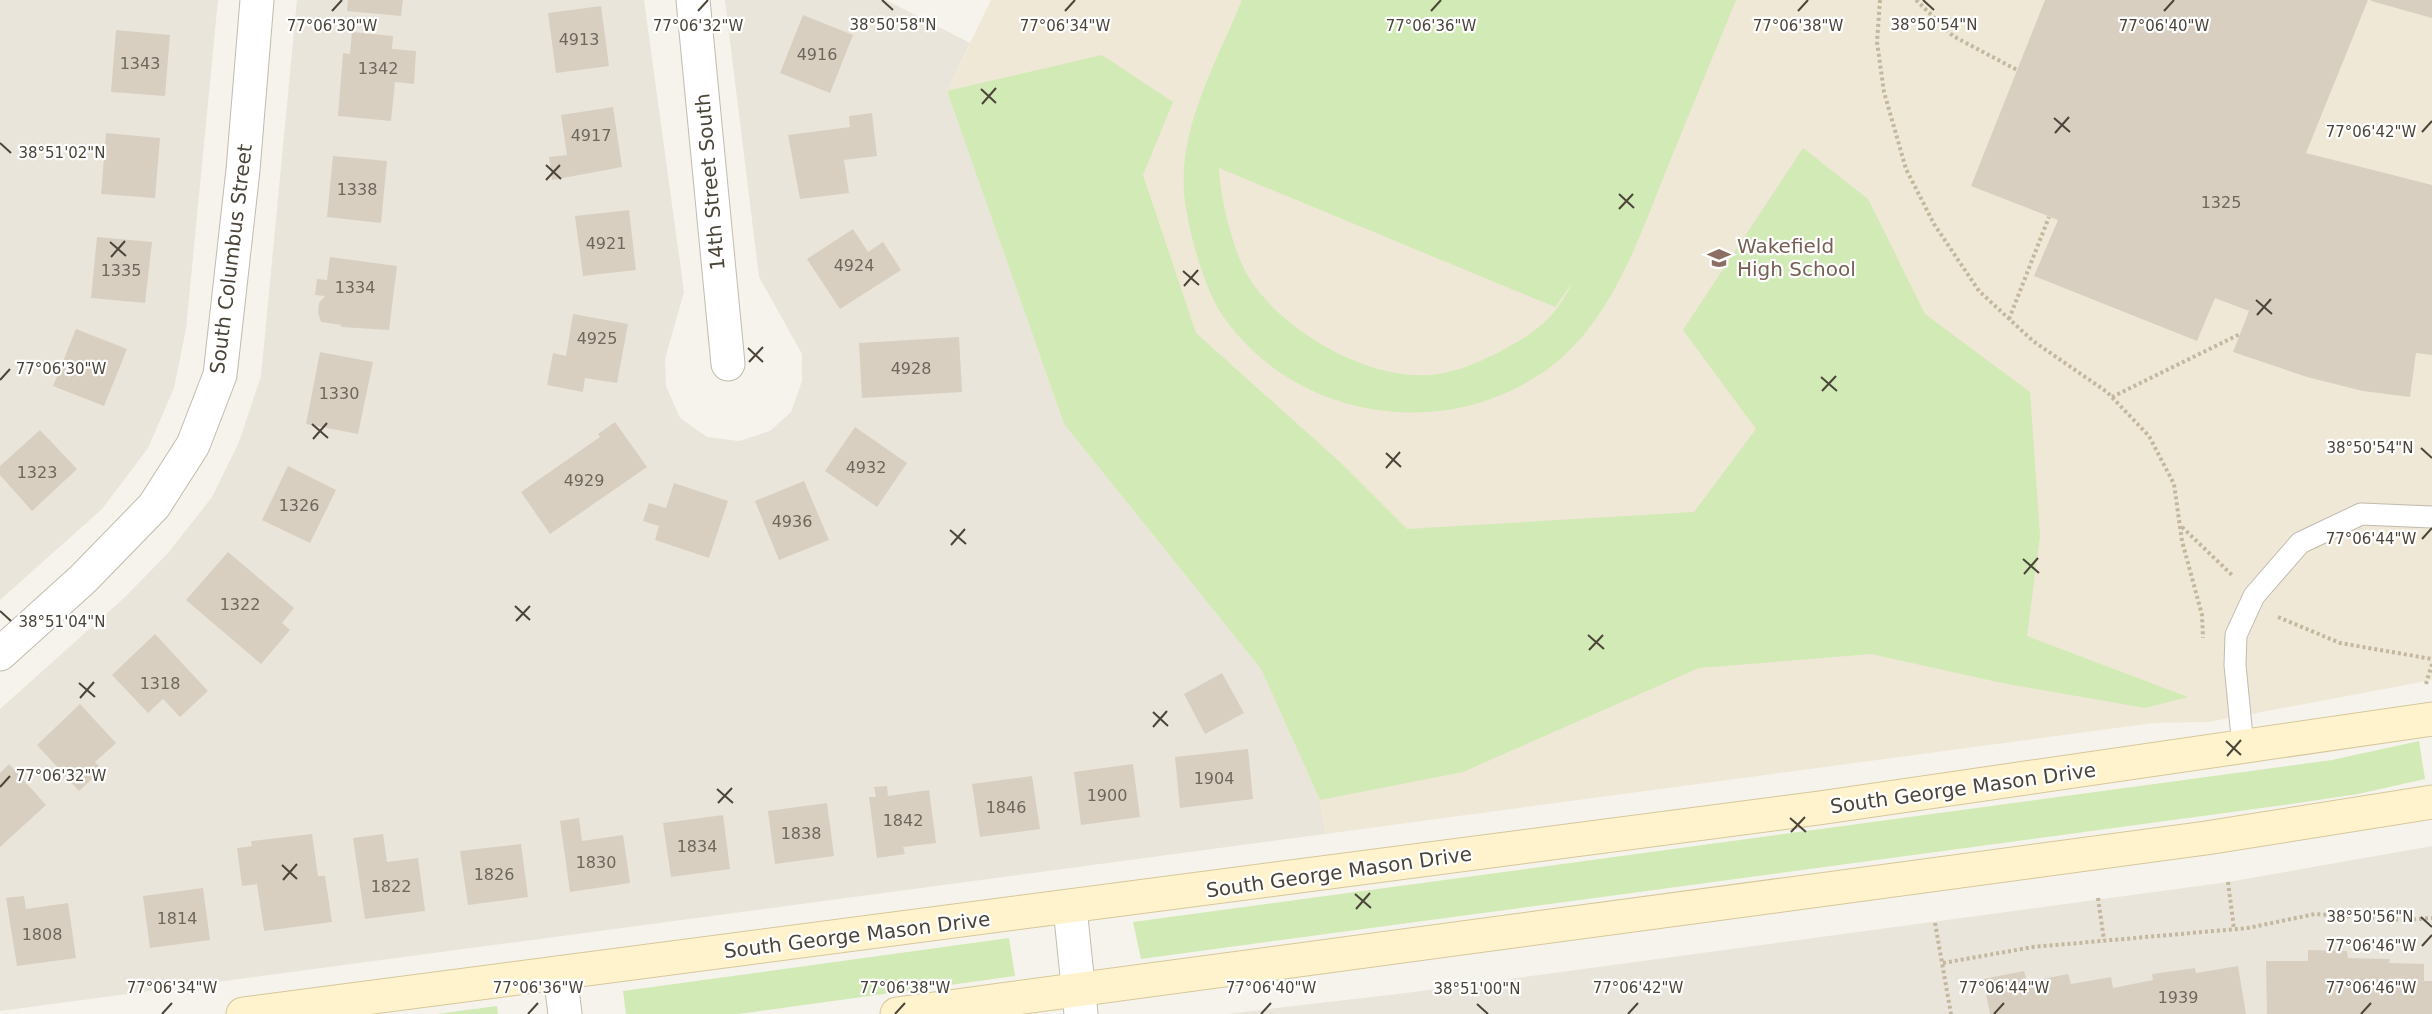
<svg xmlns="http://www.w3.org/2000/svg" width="2432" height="1014" font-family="'DejaVu Sans',sans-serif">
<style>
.residential{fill:#eae5da}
.education{fill:#efe8d6}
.green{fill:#d2eab5;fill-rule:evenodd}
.building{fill:#d8cfc1}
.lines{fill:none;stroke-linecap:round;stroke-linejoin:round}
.lane-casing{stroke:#c2bbae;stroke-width:23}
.street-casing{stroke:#c2bbae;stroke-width:35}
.secondary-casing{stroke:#d6c79b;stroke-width:35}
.path{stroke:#c4b79f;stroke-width:4;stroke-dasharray:3 3;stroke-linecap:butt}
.lane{stroke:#fff;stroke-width:21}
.street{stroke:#fff;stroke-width:33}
.secondary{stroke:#fff3cd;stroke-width:33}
.ticks{fill:none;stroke:#4b4439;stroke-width:2}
.labels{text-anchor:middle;stroke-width:4.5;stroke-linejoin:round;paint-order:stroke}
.number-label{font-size:16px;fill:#6e675b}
.street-label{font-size:20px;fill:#4b4439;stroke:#fff}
.education-label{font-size:20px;fill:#785e54;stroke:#fff;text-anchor:start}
.ticks-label{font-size:15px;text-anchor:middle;fill:#4b4439;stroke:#fff;stroke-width:4.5;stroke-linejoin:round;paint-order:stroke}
</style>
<rect width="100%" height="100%" fill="#f6f3ec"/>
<!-- residential -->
<g class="residential">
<polygon points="0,0 218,0 186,329 174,388 148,448 102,509 0,600"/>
<polygon points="297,0 644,0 684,292 665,359 666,386 680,418 707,437 739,441 770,431 791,412 802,381 802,354 759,277 725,0 886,0 970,43 947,91 1064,424 1261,669 1320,800 1325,834 0,1011 0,709 124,598 168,553 212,497 239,442 261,376"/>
<polygon points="2432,846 2432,1014 1226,1014 1406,993 2228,882"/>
</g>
<!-- education -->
<polygon class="education" points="991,0 2432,0 2432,680 2208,722 2153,723 1325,834 1320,800 1261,669 1064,424 947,91"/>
<!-- green -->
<g class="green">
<path d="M1242 0H1736C1714 54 1692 107 1670 161 1640 234 1613 323 1545 371 1444 442 1298 420 1225 319 1204 291 1187 227 1184 192 1179 126 1218 59 1242 0ZM1219 168 1555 307 1573 282C1553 321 1536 332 1499 352 1478 363 1454 373 1430 375 1367 380 1285 332 1251 281 1234 256 1220 198 1219 168Z"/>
<polygon points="1102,55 1173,102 1143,175 1196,333 1341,463 1407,529 1694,512 1756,429 1683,330 1803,148 1868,199 1925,314 2030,392 2040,536 2027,636 2188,697 2145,708 2002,683 1871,654 1699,668 1463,772 1320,800 1261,669 1064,424 947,91"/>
<polygon points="2419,741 2425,779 2358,794 2284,805 1141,959 1133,922 2332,760"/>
<polygon points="1009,938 1015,976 738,1014 626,1014 623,991"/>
<polygon points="497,1006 498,1014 436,1014"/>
</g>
<!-- building -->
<g class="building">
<polygon points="348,0 403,0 401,16 347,11"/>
<polygon points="2045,0 2368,0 2306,153 2432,185 2432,355 2416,353 2410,397 2363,391 2307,377 2233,352 2249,311 2215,298 2197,341 2034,276 2058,220 1971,186"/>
<polygon points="2432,0 2432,18 2371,1 2371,0"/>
<polygon points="601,6 609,66 556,73 548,13"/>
<polygon points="803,15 853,35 830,93 780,73"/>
<polygon points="116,30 170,35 165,96 111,92"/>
<polygon points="352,32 393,36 392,49 416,51 414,84 395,82 391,121 338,116 343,53 350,54"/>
<polygon points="613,107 622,167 552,180 549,157 567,155 561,115"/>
<polygon points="872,113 877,156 844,160 849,193 800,199 788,135 850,127 849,116"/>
<polygon points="106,133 160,138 155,198 101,194"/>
<polygon points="333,156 387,161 381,223 327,217"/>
<polygon points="629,210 636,270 583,276 575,216"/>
<polygon points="853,229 868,252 883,242 901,270 840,309 807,259"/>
<polygon points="97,237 152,242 145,303 91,298"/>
<polygon points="330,257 397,266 389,330 341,327 341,325 321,322 318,313 319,303 325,296 315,295 317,279 327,280"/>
<polygon points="573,314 628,324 617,383 585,378 583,392 547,385 553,353 566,356"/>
<polygon points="76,329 127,349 104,406 53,386"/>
<polygon points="959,337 962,392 862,398 859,343"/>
<polygon points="320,352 373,362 358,434 306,424"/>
<polygon points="615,422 647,467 550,534 521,492 600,437 598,434"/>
<polygon points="855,427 907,463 877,507 825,471"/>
<polygon points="40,430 77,469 32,511 0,475 0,466"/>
<polygon points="288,466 336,490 310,543 262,520"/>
<polygon points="804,481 829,540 779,560 755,501"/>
<polygon points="674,483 728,501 709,558 655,540 659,526 643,521 649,503 666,508"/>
<polygon points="228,552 294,608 282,623 290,630 261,664 186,600"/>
<polygon points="155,634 208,691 180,717 163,699 148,713 112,675"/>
<polygon points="1222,673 1244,713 1205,734 1184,694"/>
<polygon points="80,704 116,743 95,762 102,769 79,791 37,745"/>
<polygon points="1248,749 1253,799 1180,808 1175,757"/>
<polygon points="9,764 46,805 0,847 0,773"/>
<polygon points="1133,764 1140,817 1081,825 1074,772"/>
<polygon points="1032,776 1040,829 980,837 972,784"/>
<polygon points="887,786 888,796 929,790 936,843 903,847 905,854 877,858 869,797 876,797 874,787"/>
<polygon points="827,803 834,856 775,864 768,811"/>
<polygon points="723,815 730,869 671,877 663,823"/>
<polygon points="579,818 582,841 623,835 630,883 570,892 560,821"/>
<polygon points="312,834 318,876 325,876 332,922 264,931 257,884 242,886 237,848 252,846 251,841"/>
<polygon points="383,834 387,862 418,858 425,911 365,919 353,838"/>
<polygon points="521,844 528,897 468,905 460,851"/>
<polygon points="203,888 210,940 150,948 143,896"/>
<polygon points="24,896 26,909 68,903 76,958 17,966 6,898"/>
<polygon points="2308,950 2347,951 2348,958 2390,959 2389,963 2424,964 2424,981 2432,981 2432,1014 2267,1014 2266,961 2308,961"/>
<polygon points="2238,966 2246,1014 1990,1014 1983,979 2024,971 2027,982 2068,974 2071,984 2111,977 2113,988 2153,980 2152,974 2195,968 2196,973"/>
</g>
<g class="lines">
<!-- lane casing -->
<g class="lane-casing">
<polyline id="lane" points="2243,747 2235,665 2236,635 2254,596 2300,543 2361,514 2432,517"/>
</g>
<!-- street casing -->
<g class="street-casing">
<g id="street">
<polyline points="693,0 728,364"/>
<polyline points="0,654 83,579 154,506 193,445 220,375 243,170 257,0"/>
<polyline points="1070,908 1081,1014"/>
<polyline points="560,973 565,1014"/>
</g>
</g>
<!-- secondary casing -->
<g class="secondary-casing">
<g id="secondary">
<polyline points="243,1014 1819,808 2432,719"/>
<polyline points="897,1014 2206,838 2432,802"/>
</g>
</g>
<!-- path -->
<g class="path">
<polyline points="1880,0 1877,42 1884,92 1906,169 1934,224 1979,291 2033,341 2107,392 2149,436 2174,484 2182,541 2202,615 2203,638"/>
<polyline points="1916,0 1953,36 2017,70"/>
<polyline points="2009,319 2049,217"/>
<polyline points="2112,397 2240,334"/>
<polyline points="2182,527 2233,576"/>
<polyline points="2278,617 2340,643 2432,659"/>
<polyline points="2426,684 2432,664"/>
<polyline points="2228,882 2234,929"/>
<polyline points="2098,898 2104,940"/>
<polyline points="1935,923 1951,1014"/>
<polyline points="1943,963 2033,947 2248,928 2315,914 2404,920 2432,918"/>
</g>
<!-- lane -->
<use href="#lane" class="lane"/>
<!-- street -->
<use href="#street" class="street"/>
<!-- secondary -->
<use href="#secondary" class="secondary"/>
</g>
<!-- ticks -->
<path class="ticks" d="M882 0 893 10M1923 0 1934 10M332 11 342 0M698 11 708 0M1065 11 1075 0M1431 11 1441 0M1798 11 1808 0M2164 11 2174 0M981 89 996 103M982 104 996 88M2054 118 2070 132M2422 132 2432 121M2055 133 2069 117M0 143 11 153M546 165 561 179M546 180 560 165M1619 194 1634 208M1619 209 1633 194M110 242 126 256M111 257 125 241M1183 271 1199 285M1184 286 1198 270M2256 300 2272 314M2257 315 2271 299M748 348 763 362M749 362 763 347M1821 377 1837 391M0 380 10 369M1822 391 1836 376M312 424 328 438M313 439 327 423M2421 448 2432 458M1386 453 1401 467M1386 468 1400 452M950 530 966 544M2422 539 2432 528M951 545 965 529M2023 559 2039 573M2024 574 2038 558M515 606 530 620M0 611 11 621M516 621 530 606M1588 635 1604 649M1589 650 1603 635M79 683 95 697M80 698 94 682M1153 712 1168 726M1153 727 1167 711M2226 741 2241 755M2227 756 2241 740M0 787 10 776M717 789 733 803M718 803 732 788M1790 818 1806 832M1791 832 1805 817M282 865 297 879M283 880 297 864M1355 894 1371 908M1356 909 1370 893M2421 917 2432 927M2422 946 2432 935M1477 1004 1488 1014M162 1014 172 1003M528 1014 538 1003M895 1014 905 1003M1261 1014 1271 1003M1628 1014 1638 1003M1994 1014 2004 1003M2361 1014 2371 1003"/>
<!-- icons -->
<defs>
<g id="school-bare" transform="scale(1.8)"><path d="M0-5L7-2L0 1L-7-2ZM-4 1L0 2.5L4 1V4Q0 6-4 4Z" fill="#8d6e63" stroke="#fff" stroke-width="2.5" paint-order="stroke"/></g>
</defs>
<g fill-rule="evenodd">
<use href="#school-bare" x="1719" y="258"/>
</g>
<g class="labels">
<!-- number labels -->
<g class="number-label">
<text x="579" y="45">4913</text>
<text x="817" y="60">4916</text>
<text x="140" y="69">1343</text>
<text x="378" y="74">1342</text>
<text x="591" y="141">4917</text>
<text x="357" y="195">1338</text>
<text x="2221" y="208">1325</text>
<text x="606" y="249">4921</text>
<text x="854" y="271">4924</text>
<text x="121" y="276">1335</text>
<text x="355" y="293">1334</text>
<text x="597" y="344">4925</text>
<text x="911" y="374">4928</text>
<text x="339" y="399">1330</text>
<text x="866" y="473">4932</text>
<text x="37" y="478">1323</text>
<text x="584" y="486">4929</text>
<text x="299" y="511">1326</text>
<text x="792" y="527">4936</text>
<text x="240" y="610">1322</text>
<text x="160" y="689">1318</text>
<text x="1214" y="784">1904</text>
<text x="1107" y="801">1900</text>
<text x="1006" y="813">1846</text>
<text x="903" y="826">1842</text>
<text x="801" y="839">1838</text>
<text x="697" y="852">1834</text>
<text x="596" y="868">1830</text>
<text x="494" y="880">1826</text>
<text x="391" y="892">1822</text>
<text x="177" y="924">1814</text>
<text x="42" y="940">1808</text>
<text x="2178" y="1003">1939</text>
</g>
<!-- street labels -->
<g class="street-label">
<text transform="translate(710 182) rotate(-95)" y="7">14th Street South</text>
<text transform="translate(231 259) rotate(-83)" y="7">South Columbus Street</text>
<text transform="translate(1963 788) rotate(-8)" y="7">South George Mason Drive</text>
<text transform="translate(1339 872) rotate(-8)" y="7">South George Mason Drive</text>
<text transform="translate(857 935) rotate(-7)" y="7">South George Mason Drive</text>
</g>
<!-- education labels -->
<g class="education-label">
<text x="1737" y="253">Wakefield<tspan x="1737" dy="23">High School</tspan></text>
</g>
</g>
<g class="ticks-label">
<text x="893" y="30">38°50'58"N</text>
<text x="1934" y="30">38°50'54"N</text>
<text x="332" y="31">77°06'30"W</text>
<text x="1065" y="31">77°06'34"W</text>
<text x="1431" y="31">77°06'36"W</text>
<text x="1798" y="31">77°06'38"W</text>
<text x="2164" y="31">77°06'40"W</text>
<text x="698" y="31">77°06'32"W</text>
<text x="2371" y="137">77°06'42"W</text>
<text x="62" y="158">38°51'02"N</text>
<text x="61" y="374">77°06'30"W</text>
<text x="2370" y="453">38°50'54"N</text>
<text x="2371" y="544">77°06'44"W</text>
<text x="62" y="627">38°51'04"N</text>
<text x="61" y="781">77°06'32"W</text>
<text x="2370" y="922">38°50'56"N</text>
<text x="2371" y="951">77°06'46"W</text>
<text x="172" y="993">77°06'34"W</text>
<text x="538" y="993">77°06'36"W</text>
<text x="905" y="993">77°06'38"W</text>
<text x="1271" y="993">77°06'40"W</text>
<text x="1638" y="993">77°06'42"W</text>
<text x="2004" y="993">77°06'44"W</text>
<text x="2371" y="993">77°06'46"W</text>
<text x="1477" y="994">38°51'00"N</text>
</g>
</svg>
